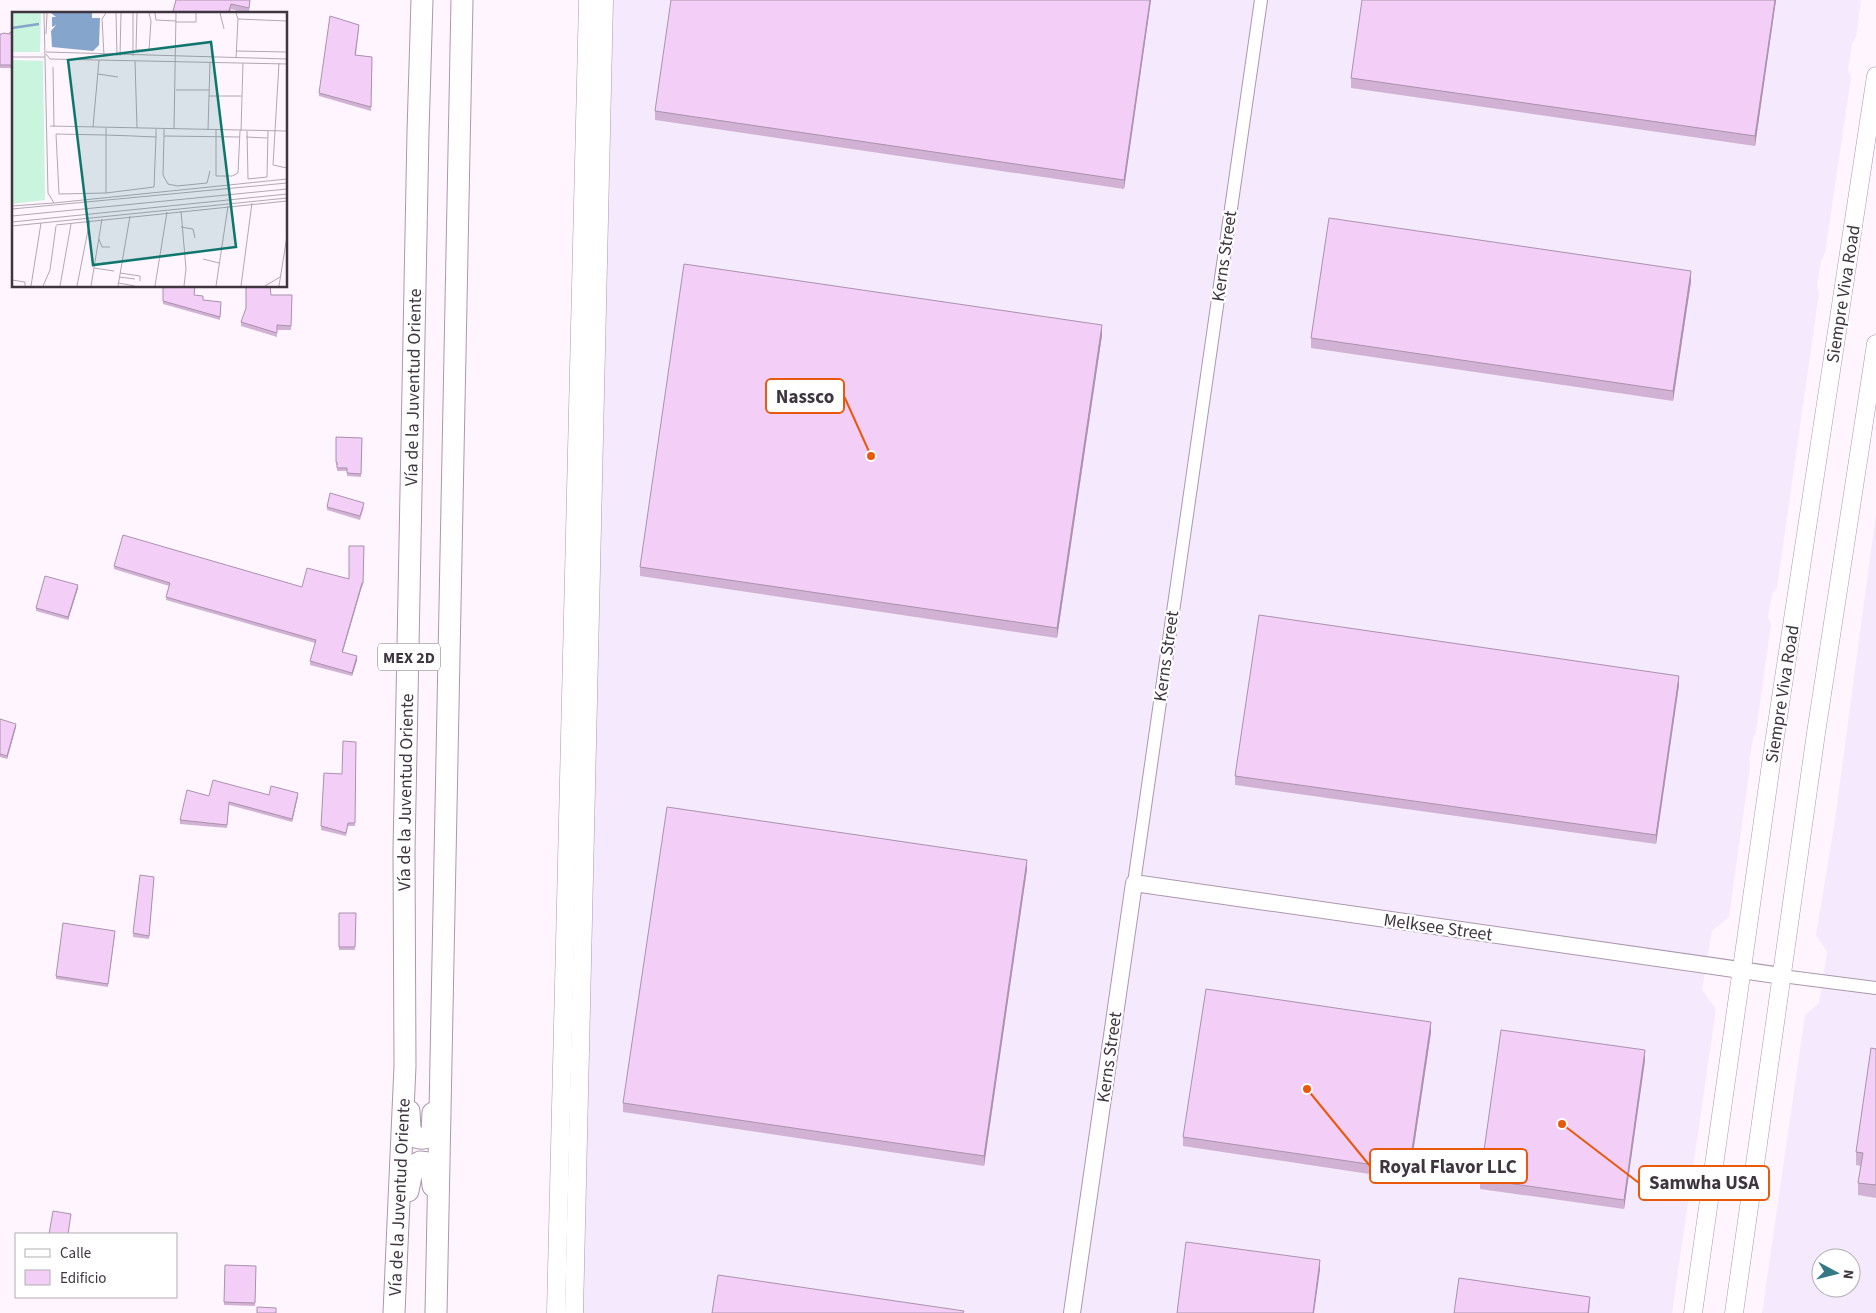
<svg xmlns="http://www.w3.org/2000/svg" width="1876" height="1313" font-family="'Source Sans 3',sans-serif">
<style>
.industrial{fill:#f5e9fe;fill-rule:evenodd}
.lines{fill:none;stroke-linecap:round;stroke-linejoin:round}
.minor-casing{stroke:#ac97ae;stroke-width:14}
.tertiary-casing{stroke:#ac97ae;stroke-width:18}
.secondary-casing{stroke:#ac97ae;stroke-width:19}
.trunk-casing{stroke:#ac97ae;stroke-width:23}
.minor{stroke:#fff;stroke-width:12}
.tertiary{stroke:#fff;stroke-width:16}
.secondary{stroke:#fff;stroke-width:18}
.trunk{stroke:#fff;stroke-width:21}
.wall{fill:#d1b2d4}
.shaded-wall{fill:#aa91ad}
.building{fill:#f3cff7;stroke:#aa91ad}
.labels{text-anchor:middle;stroke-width:4.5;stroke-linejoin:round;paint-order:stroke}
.shield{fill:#fff;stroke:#787279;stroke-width:1}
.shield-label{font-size:16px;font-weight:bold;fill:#3e353f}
.street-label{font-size:18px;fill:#3e353f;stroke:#fff}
.inset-river{fill:none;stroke:#85a5cc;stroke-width:2.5}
.inset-road{fill:none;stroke:#b1a8b2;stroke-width:1}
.view{fill:#0f766e;fill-opacity:0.15;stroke:#0f766e;stroke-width:2.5}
.inset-edge{fill:none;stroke:#3e353f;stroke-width:2.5}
.leader{fill:none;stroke:#e8590c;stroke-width:2}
.callout-dot{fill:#e8590c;stroke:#fff;stroke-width:2}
.callout{fill:#fff;stroke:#e8590c;stroke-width:2}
.callout-label{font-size:19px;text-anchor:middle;font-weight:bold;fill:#3e353f}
</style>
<rect width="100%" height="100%" fill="#fef5ff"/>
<!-- industrial -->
<g class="industrial">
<polygon points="580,0 1861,0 1856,38 1852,44 1848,70 1851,78 1825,253 1821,261 1817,286 1819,293 1777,588 1772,594 1768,617 1771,624 1756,732 1753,738 1749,762 1750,767 1729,917 1712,931 1702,990 1716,1009 1672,1313 550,1313"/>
<path d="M1876 513V1313H1762L1805 1015 1819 1003 1827 952 1816 935 1835 820ZM1821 1258H1851V1288H1821Z"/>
</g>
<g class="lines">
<!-- minor casing -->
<g class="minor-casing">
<g id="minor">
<polyline points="1134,883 1261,0"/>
<polyline points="1782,976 1876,988"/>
</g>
</g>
<!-- tertiary casing -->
<g class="tertiary-casing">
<polyline id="tertiary" points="1072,1313 1134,883 1782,976"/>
</g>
<!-- secondary casing -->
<g class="secondary-casing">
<g id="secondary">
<polyline points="556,1313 588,0"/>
<polyline points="574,1313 604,0"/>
<polyline points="1693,1313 1773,750 1876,76"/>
<polyline points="1734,1313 1816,733 1876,344"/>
</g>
</g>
<!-- trunk casing -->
<g class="trunk-casing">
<g id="trunk">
<path d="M409 1111 410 1129 413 1135C419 1140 427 1139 432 1133L433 1113"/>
<polyline points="408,1191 413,1166 420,1162 428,1163 431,1165 433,1186"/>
<path id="s1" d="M394 1313 405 1066 404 851 418 132 422 0"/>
<polyline points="436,1313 462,0"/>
</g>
</g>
<!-- minor -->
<use href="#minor" class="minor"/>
<!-- tertiary -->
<use href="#tertiary" class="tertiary"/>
<!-- secondary -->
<use href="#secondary" class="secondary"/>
<!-- trunk -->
<use href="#trunk" class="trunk"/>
</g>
<!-- wall -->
<g class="wall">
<polygon points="176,0 250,0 249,14 231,9 230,14 173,14"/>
<polygon points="1151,0 1124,189 655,120 655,111"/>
<polygon points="1776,0 1755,146 1351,88 1351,78"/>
<polygon points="359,28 356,55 372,57 371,111 319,96 319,93"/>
<polygon points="14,33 14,68 0,68 0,34"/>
<polygon points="1691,281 1673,401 1311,348 1311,338"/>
<polygon points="163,286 194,295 203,300 221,302 220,320 163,304"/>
<polygon points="271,295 292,295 291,330 277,330 277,337 241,326 241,322"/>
<polygon points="1102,335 1057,638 640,576 640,567"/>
<polygon points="336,437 362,438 361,477 347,476 347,471 337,471 337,465 336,465"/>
<polygon points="327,507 364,507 360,520 327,510"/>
<polygon points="364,546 363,586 362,586 342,652 357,660 352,676 310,665 310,661 315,643 166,600 166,597 169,586 114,569 114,566 302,587 349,579"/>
<polygon points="78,588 68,620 36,611 36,608"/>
<polygon points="1679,685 1656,844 1235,785 1235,776"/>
<polygon points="0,719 16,727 7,759 0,757"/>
<polygon points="356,742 355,826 348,826 346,836 321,830 324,773 342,774"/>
<polygon points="269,795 298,796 292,822 229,805 227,828 180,824 180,820 209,796"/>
<polygon points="1027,869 984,1166 623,1112 623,1103"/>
<polygon points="154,877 149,939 133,937 133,933"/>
<polygon points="339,913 356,913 355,950 339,950"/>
<polygon points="115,934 108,987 56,979 56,976"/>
<polygon points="1431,1032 1409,1180 1183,1146 1183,1137"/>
<polygon points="1876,1049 1876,1198 1858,1195 1858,1183 1861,1166 1856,1165 1856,1152"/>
<polygon points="1645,1060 1624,1209 1480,1189 1480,1179"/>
<polygon points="225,1265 256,1266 255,1306 224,1305"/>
</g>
<!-- shaded-wall -->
<g class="shaded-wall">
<polygon points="1150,0 1151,0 1124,189 1124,180"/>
<polygon points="1775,0 1776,0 1755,146 1755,136"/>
<polygon points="1691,271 1691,281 1673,401 1673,391"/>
<polygon points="1102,325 1102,335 1057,638 1057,628"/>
<polygon points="362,583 362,586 342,655 342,652"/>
<polygon points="78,585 78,588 68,620 68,617"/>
<polygon points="357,656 357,660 352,676 352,673"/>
<polygon points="1679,676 1679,685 1656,844 1656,835"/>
<polygon points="16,724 16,727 7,759 7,756"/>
<polygon points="298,793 298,796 292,822 292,819"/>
<polygon points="1027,860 1027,869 984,1166 984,1156"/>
<polygon points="1431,1022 1431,1032 1409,1180 1409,1170"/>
<polygon points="1645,1050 1645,1060 1624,1209 1624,1200"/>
<polygon points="1320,1260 1320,1270 1314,1313 1313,1313"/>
<polygon points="1590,1297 1589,1313 1588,1313"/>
</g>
<!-- building -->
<g class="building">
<polygon points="176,0 250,0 249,8 231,4 228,14 183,14 173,11"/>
<polygon points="671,0 1150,0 1124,180 655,111"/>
<polygon points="1362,0 1775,0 1755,136 1351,78"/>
<polygon points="330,16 359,25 355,55 372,57 371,107 319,93"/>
<polygon points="10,32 14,33 14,65 0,65 0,34 2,34 3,33 10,34"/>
<polygon points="1329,218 1691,271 1673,391 1311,338"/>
<polygon points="684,264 1102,325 1057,628 640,567"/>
<polygon points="163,286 195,286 194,295 203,296 203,300 221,302 220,317 163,301"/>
<polygon points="246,286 270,286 271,295 292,295 291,326 277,325 277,333 241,322 246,308"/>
<polygon points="336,437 362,438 361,474 347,473 347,468 337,468 337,462 336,462"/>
<polygon points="330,493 364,503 360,516 327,507"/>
<polygon points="123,535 302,587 307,568 349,579 349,546 364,546 363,583 362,583 342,652 357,656 352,673 310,661 316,640 166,597 170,583 114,566"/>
<polygon points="45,576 78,585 68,617 36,608"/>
<polygon points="1259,615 1679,676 1656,835 1235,776"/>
<polygon points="0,719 16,724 7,756 0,754"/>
<polygon points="343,741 356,742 355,823 348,823 346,833 321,826 324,773 342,774"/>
<polygon points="213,780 269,795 271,786 298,793 292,819 229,802 227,825 180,820 187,790 209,796"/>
<polygon points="667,807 1027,860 984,1156 623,1103"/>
<polygon points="140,875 154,877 149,936 133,933"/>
<polygon points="339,913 356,913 355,947 339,947"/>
<polygon points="63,923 115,931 108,984 56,976"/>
<polygon points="1206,989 1431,1022 1409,1170 1183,1137"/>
<polygon points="1501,1030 1645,1050 1624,1200 1480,1179"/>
<polygon points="1871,1048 1876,1049 1876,1185 1858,1183 1863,1153 1856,1152"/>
<polygon points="53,1211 71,1214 68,1234 49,1234"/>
<polygon points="1186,1242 1320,1260 1313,1313 1177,1313"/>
<polygon points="225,1265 256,1266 255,1303 224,1302"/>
<polygon points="718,1275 964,1311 963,1313 712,1313"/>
<polygon points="1459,1278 1590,1297 1588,1313 1454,1313"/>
<polygon points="257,1307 276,1308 276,1313 257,1313"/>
</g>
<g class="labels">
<!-- shield labels -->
<rect class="shield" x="378" y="643.5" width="62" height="27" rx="4"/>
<g class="shield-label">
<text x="409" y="663">MEX 2D</text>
</g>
<!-- street labels -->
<g class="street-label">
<text transform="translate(1224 256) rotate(-82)" y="6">Kerns Street</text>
<text transform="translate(1843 294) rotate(-81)" y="6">Siempre Viva Road</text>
<text dy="6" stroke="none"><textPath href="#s1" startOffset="926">Vía de la Juventud Oriente</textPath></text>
<text transform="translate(1166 656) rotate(-82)" y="6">Kerns Street</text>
<text transform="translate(1782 694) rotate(-81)" y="6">Siempre Viva Road</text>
<text dy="6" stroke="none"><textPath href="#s1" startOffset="521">Vía de la Juventud Oriente</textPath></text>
<text transform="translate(1438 927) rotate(8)" y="6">Melksee Street</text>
<text transform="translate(1109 1057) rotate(-82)" y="6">Kerns Street</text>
<text dy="6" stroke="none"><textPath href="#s1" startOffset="116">Vía de la Juventud Oriente</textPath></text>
</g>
</g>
<!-- overview -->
<g transform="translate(12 12)">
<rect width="275" height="275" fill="#fef5ff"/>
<path d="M0 1H29L28 40H0ZM0 48 31 49 33 188 0 192Z" fill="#c9f5de"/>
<path d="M39 1H80V6H88L87 33 81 39 40 35 39 19 44 13 40 15V5H44Z" fill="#85a5cc"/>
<path class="inset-river" d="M0 16 27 12"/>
<path class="inset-road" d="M32 1 36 181 42 191M104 1 105 44M125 1 124 38H137L139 9 137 1M143 1 144 8 164 9M208 1 212 17M224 1 226 7 275 9M164 10H184V1M34 22 35 1M224 39 275 40M34 40 275 47M34 42 38 47 275 52M92 43 90 7 94 1M108 44 109 1M121 44V1M0 45H33M224 46 226 7M123 49 125 116M267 51 261 153 275 156M41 55 42 115M86 62 106 65M164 78H197M197 84H230M38 114 275 119M81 115 87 48M94 116V181L47 182 44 122 94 123 121 124 144 125V117M152 117V124L228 125M162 117 164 1M196 118 198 50M204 118V164H220L226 161 228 119M229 119 231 51M235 119 236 167 255 165 256 119M152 124 151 163 156 172 165 174 195 171 198 159M234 125 255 126M94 181 142 175 144 125M42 191 275 167M0 194 42 191M0 197 275 171M169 199 174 257 172 274M0 204 275 177M0 210 275 182M44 213 275 189M0 214 275 186M169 215 181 217 183 226M87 227 90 235H98M191 247 207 251M82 256 102 259M108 261 128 264V269M107 265 123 267M0 268 13 270V274M106 271 123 274M19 274 29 211M31 274 38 258 44 214M48 274 59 212M65 274 78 208M79 274 90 207M106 274 118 204M143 274 155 200M204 274 216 194M229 274 240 191M253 274 268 265M267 274 275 224"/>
<path class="view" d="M199 30 224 235 81 253 56 48Z"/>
<rect width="275" height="275" class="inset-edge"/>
</g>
<!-- callouts -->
<path class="leader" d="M871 456L844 396M1307 1089L1370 1166M1562 1124L1639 1183"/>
<g class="callout-dot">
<circle cx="871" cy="456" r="5"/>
<circle cx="1307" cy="1089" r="5"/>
<circle cx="1562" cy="1124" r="5"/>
</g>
<g class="callout">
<rect x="766" y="379" width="78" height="34" rx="5"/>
<rect x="1370" y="1149" width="157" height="34" rx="5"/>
<rect x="1639" y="1166" width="130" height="34" rx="5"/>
</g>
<g class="callout-label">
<text x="805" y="403">Nassco</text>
<text x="1448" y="1173">Royal Flavor LLC</text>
<text x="1704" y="1189">Samwha USA</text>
</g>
<!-- legend -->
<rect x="15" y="1233" width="162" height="65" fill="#ffffff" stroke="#b2aeb2"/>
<rect x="25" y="1249" width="25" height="8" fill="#ffffff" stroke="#b2aeb2"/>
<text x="60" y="1258" font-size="15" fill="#3e353f">Calle</text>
<rect x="25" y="1270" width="25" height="15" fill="#f3cff7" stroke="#b2aeb2"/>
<text x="60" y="1283" font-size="15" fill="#3e353f">Edificio</text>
<!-- north arrow -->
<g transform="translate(1836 1273) rotate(97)"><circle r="24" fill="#ffffff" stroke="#b2aeb2"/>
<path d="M0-4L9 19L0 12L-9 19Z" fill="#327885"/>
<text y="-8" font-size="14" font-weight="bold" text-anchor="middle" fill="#3e353f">N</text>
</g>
</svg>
